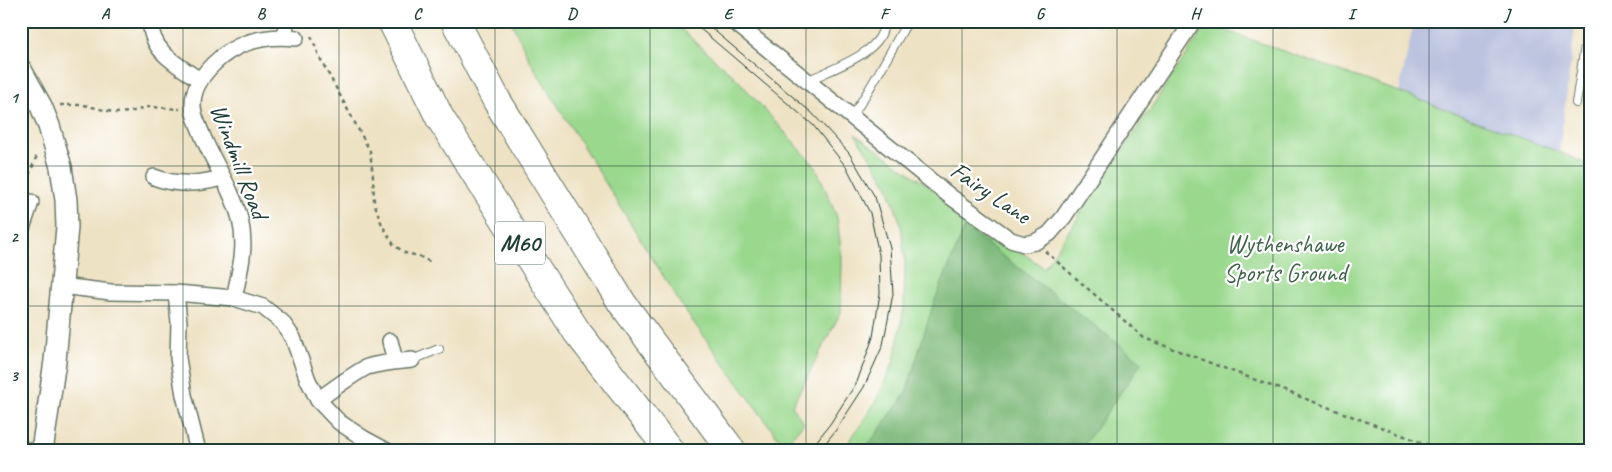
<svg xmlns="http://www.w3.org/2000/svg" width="1612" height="472" font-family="Caveat,sans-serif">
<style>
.industrial{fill:#bbc3de}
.green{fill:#9ad88d;stroke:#5c8a60}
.forest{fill:#7bb878;stroke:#4d7a56}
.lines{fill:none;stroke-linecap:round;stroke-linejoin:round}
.service-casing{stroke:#677766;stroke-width:10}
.minor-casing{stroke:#677766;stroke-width:18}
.tertiary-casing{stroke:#677766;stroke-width:21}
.secondary-casing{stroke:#677766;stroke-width:24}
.motorway-casing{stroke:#677766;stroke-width:30}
.path{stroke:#677766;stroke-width:2.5;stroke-dasharray:4 4;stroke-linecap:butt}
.service{stroke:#fff;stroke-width:8}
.minor{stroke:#fff;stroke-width:15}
.tertiary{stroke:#fff;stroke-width:19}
.secondary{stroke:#fff;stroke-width:21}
.motorway{stroke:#fff;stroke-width:28}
.tram{stroke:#1f3d34;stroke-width:1}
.grid{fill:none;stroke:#1f3d34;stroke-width:1;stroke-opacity:0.55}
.labels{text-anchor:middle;stroke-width:4.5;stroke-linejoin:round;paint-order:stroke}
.shield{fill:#fff;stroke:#627771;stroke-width:1}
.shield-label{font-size:24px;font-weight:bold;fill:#1f3d34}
.street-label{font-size:25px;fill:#1f3d34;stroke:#fff}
.park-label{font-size:25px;fill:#3e644a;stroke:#fff}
.neatline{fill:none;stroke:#1f3d34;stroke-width:2}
.grid-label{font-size:16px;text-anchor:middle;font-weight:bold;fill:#1f3d34}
</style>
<rect width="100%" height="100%" fill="#fff"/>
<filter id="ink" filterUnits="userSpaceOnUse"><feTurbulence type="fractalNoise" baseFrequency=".02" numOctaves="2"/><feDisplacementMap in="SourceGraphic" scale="10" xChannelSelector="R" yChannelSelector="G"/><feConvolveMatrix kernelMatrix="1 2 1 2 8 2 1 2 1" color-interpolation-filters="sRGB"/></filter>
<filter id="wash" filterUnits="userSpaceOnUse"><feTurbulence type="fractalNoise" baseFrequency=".0096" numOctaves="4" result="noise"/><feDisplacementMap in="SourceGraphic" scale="20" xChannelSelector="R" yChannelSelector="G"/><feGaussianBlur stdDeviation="1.12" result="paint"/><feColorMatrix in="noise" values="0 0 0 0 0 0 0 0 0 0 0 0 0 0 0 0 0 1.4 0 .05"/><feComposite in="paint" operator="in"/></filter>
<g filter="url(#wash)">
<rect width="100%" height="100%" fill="#eee2c4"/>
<!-- industrial -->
<polygon class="industrial" points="1414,21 1576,21 1559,152 1399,92"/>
<!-- green -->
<g class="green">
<polygon points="511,21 672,21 737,79 816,167 837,217 842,258 841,312 792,406 804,423 784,446 683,308 530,61"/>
<polygon points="1207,24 1399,92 1559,152 1591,166 1591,451 843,451 875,403 894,361 904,308 905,261 901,225 887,184 855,134 1044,268"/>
</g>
<!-- forest -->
<polygon class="forest" points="965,227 1142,362 1080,451 864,451 906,393 933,305"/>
</g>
<g filter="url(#ink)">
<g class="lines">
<!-- service casing -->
<g class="service-casing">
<g id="service">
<path d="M807 81C828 70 888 52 883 21"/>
<polyline points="1576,103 1589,21"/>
<path d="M851 117C873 87 889 53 908 21"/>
<polyline points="412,360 439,349"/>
</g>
</g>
<!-- minor casing -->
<g class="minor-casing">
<g id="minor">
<path d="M151 21C149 51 179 66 200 80"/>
<polyline points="733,21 951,197 1011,240 1024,244 1035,242 1049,234 1063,218 1193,21"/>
<polyline points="285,37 286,21"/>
<path d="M154 177C177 186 199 184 222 178"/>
<polyline points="21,231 31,202"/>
<polyline points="61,286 111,292 176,293 234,298 263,307 282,322 293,338 308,380 318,400 339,422 363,438 387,451"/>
<polyline points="176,293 179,322 178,358 184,395 198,451"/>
<path d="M234 298C240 269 247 248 240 219 232 188 212 161 201 132 198 124 193 115 193 106 192 87 206 70 220 58 242 40 268 35 296 38"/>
<polyline points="390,341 395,361"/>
<path d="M318 400C333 389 349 377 365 368 373 364 402 361 412 360"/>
</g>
</g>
<!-- tertiary casing -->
<g class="tertiary-casing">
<polyline id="tertiary" points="21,450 26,451"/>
</g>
<!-- secondary casing -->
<g class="secondary-casing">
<polyline id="secondary" points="21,70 41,106 49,126 61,167 66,200 67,227 55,361 42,451"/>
</g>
<!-- motorway casing -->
<g class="motorway-casing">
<g id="motorway">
<polyline points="392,21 440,118 577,332 670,451"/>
<polyline points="455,21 497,101 622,303 732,451"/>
</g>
</g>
<!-- path -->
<g class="path">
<polyline points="311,36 321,60 370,151 373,177 374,202 382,225 394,245 405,253 419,256 430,262"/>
<polyline points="60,105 84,105 116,113 130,112 149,107 180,109"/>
<polyline points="23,190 38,153"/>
<polyline points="1045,251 1144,338 1439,449 1439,451"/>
</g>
<!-- service -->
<use href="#service" class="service"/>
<!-- minor -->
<use href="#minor" class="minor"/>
<!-- tertiary -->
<use href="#tertiary" class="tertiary"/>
<!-- secondary -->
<use href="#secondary" class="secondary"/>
<!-- motorway -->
<use href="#motorway" class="motorway"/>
<!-- tram -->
<g class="tram">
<polyline points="691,21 813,125 847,168 870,213 879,255 880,293 873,337 857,382 830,424 809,451"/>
<polyline points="703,21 812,113 849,153 875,197 890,248 893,294 883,345 864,387 836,430 819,451"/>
</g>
</g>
</g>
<!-- grid -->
<path class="grid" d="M183 21V451M339 21V451M495 21V451M650 21V451M806 21V451M962 21V451M1117 21V451M1273 21V451M1429 21V451M21 166H1591M21 306H1591"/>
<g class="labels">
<!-- shield labels -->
<rect class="shield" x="495" y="221.5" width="50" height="43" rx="4"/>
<g class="shield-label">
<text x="520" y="251">M60</text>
</g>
<!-- street labels -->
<g class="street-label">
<text transform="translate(240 161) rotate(69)" y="9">Windmill Road</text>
<text transform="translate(991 192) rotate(34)" y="9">Fairy Lane</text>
</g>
<!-- park labels -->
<g class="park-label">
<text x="1285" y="252">Wythenshawe<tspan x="1285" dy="29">Sports Ground</tspan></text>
</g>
</g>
<!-- margin -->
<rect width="1612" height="472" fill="none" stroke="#fff" stroke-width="55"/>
<rect x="28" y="28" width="1556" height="416" class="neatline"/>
<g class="grid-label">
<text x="105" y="19">A</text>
<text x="261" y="19">B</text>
<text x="417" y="19">C</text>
<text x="572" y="19">D</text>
<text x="728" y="19">E</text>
<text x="884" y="19">F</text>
<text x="1040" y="19">G</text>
<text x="1195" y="19">H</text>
<text x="1351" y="19">I</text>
<text x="1507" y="19">J</text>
<text x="14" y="103">1</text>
<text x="14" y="242">2</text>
<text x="14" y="381">3</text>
</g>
</svg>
